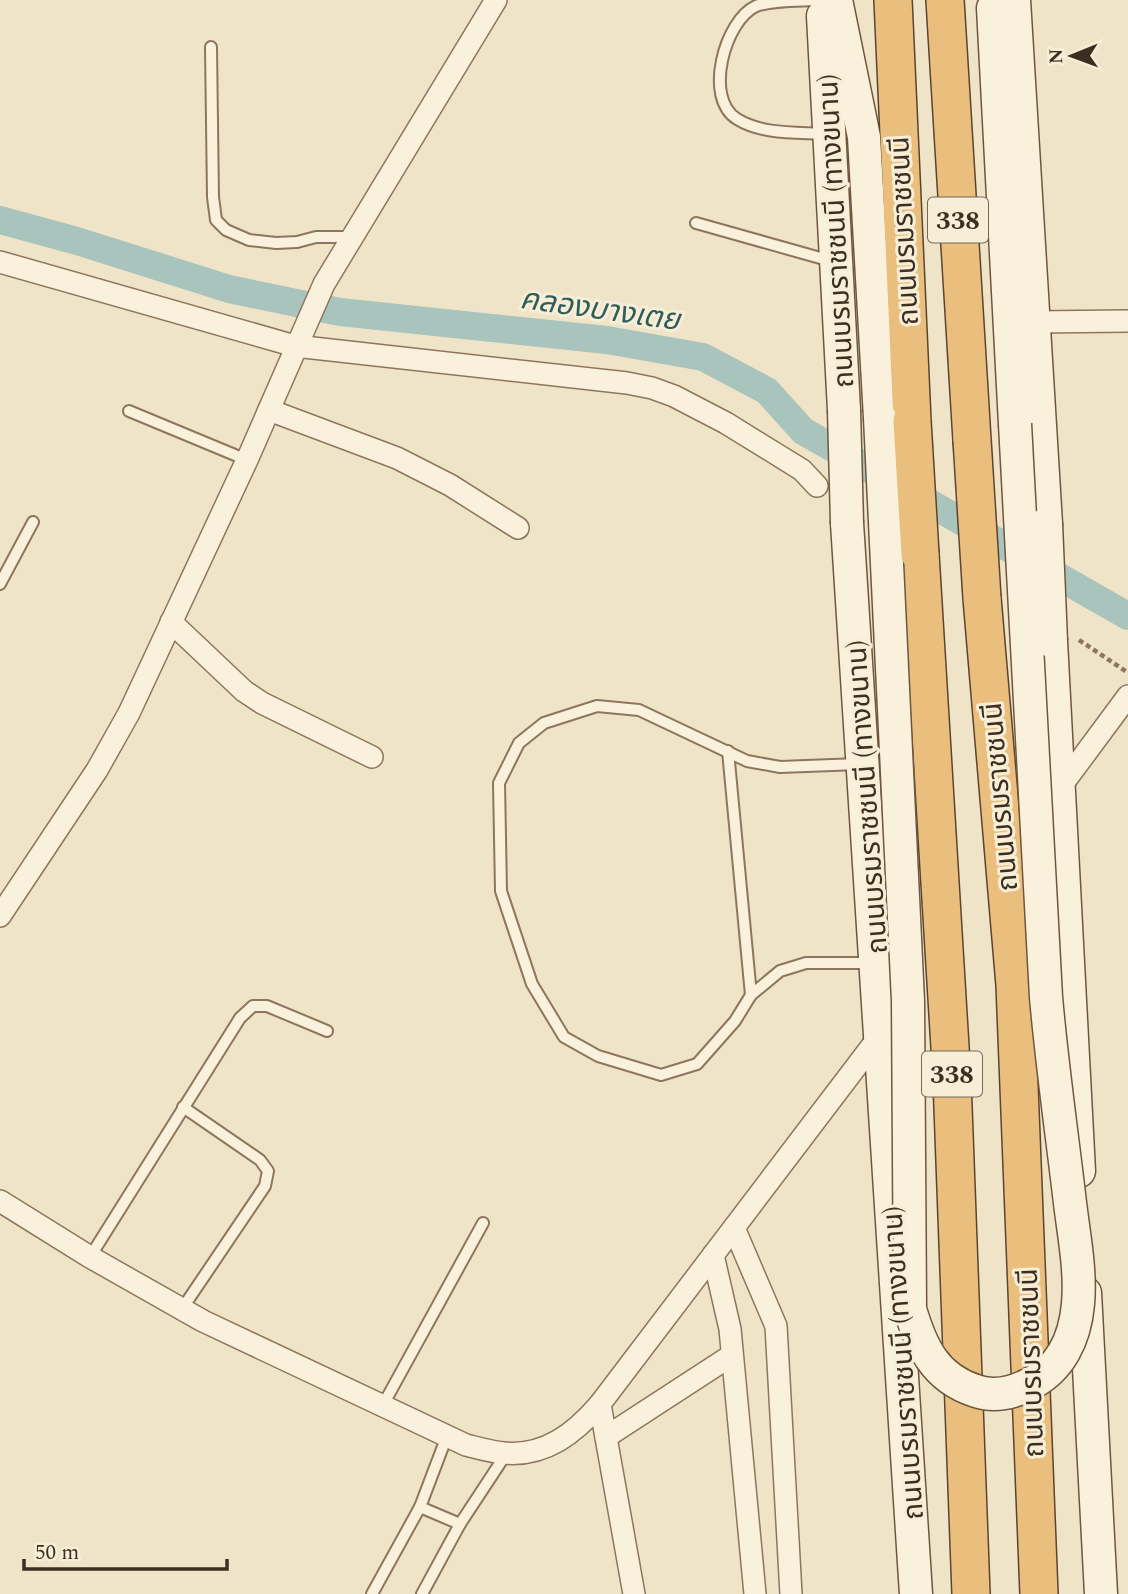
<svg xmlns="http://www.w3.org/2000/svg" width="1128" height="1594" font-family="Spectral,'Noto Sans Thai',serif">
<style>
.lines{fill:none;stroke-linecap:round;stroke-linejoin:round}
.canal{stroke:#a9c4bc;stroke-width:28}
.service-casing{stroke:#8d765c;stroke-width:14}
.minor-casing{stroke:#8d765c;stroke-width:24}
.secondary-casing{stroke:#6f573f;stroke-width:35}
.trunk-casing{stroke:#5b4430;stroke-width:40}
.path{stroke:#8d765c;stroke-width:4.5;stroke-dasharray:5 3.5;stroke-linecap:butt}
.service{stroke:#faf1dc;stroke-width:10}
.minor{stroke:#faf1dc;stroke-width:21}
.secondary{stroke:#faf1dc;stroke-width:32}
.trunk{stroke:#eabe7c;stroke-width:37}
.secondary-bridge-casing{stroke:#6f573f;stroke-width:35;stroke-linecap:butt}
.trunk-bridge-casing{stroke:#5b4430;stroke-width:40;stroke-linecap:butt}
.secondary-bridge{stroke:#faf1dc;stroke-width:32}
.trunk-bridge{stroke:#eabe7c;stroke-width:37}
.labels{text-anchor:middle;stroke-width:6;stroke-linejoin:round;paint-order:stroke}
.shield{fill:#f7eed8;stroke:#756857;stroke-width:2}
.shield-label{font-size:26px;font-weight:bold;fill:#3d2e20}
.street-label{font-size:28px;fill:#3d2e20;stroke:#f7eed8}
.water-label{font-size:30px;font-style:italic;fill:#2f5d5a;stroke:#f7eed8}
</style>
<rect width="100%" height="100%" fill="#f0e4c8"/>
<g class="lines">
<!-- canal -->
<polyline class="canal" points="0,220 77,241 229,289 340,312 607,340 703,357 767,391 803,431 1128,616"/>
<!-- service casing -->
<g class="service-casing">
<g id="service">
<path d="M816 0C797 1 774 0 756 6 725 20 703 98 737 119 763 135 797 132 827 134"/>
<polyline points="211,47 213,197 216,220 226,230 249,240 276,243 297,242 316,237 353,237"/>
<polyline points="696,223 831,261"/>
<polyline points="129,411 247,460"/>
<polyline points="0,584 33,522"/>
<polyline points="728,751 751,995"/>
<polyline points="859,764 780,767 747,761 639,710 597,706 544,723 519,743 499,783 501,891 532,984 564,1037 598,1056 661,1075 697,1064 735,1021 751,995 780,971 806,963 874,963"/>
<polyline points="90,1257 240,1018 253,1006 267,1006 327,1031"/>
<polyline points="182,1309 265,1186 268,1171 260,1160 183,1107"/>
<polyline points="383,1405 483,1223"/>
<polyline points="420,1507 460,1524"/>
<polyline points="372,1594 420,1507 447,1436"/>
<polyline points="422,1594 460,1524 506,1454"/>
</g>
</g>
<!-- minor casing -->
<g class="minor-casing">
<g id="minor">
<polyline points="0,262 295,346 627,383 652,388 674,396 726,423 802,470 817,486"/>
<polyline points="1034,322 1128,321"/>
<polyline points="269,410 397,458 450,485 518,528"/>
<polyline points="171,622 244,691 262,703 372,757"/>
<polyline points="1059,789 1128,696"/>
<polyline points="0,916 97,770 129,713 247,460 324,284 496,0"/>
<path d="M0 1201 90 1257 203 1321 466 1445C478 1448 492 1452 504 1453 545 1457 575 1433 600 1404L881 1034"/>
<polyline points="734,1228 776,1326 791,1594"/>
<polyline points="713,1255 730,1329 755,1594"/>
<polyline points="600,1404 634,1594"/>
<polyline points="606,1437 732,1355"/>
</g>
</g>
<!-- secondary casing -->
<g class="secondary-casing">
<g id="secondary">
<polyline points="836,0 864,137 880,418"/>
<polyline points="1014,0 1046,524"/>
<polyline points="993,8 1015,424"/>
<polyline points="823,16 844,410"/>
<polyline points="847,523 916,1594"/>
<polyline points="1051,641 1079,1171"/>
<polyline points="1085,1293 1101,1594"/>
</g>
</g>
<!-- trunk casing -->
<g class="trunk-casing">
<g id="trunk">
<polyline points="893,0 912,421"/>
<polyline points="945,0 972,440"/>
<polyline points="920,554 952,1080 971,1594"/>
<polyline points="982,598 1015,985 1039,1594"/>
</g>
</g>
<!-- path -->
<polyline class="path" points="1079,640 1127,672"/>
<!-- service -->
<use href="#service" class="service"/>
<!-- minor -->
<use href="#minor" class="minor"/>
<!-- secondary -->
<use href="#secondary" class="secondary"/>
<!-- trunk -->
<use href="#trunk" class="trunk"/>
<!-- secondary-bridge casing -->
<g class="secondary-bridge-casing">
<g id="secondary-bridge">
<polyline points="844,410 847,523"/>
<path d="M880 418 908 1001 910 1309C921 1347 935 1378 976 1391 993 1397 1012 1393 1028 1385 1060 1370 1075 1339 1078 1304 1081 1271 1074 1236 1070 1203 1062 1134 1052 1066 1046 997L1015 424"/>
<polyline points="1046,524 1051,641"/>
</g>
</g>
<!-- trunk-bridge casing -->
<g class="trunk-bridge-casing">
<g id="trunk-bridge">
<polyline points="912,421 920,554"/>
<polyline points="972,440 982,598"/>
</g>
</g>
<!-- secondary-bridge -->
<use href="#secondary-bridge" class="secondary-bridge"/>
<!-- trunk-bridge -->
<use href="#trunk-bridge" class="trunk-bridge"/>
</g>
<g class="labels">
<!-- shield labels -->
<g class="shield">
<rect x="928" y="197.5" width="60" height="45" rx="5"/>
<rect x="922" y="1051.5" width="60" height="45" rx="5"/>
</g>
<g class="shield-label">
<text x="958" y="229">338</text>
<text x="952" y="1083">338</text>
</g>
<!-- street labels -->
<g class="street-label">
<text transform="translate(835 231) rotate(-93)" y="10">ถนนบรมราชชนนี (ทางขนาน)</text>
<text transform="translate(903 231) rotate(-93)" y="10">ถนนบรมราชชนนี</text>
<text transform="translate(866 797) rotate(-94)" y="10">ถนนบรมราชชนนี (ทางขนาน)</text>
<text transform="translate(999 797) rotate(-95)" y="10">ถนนบรมราชชนนี</text>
<text transform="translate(902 1363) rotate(-94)" y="10">ถนนบรมราชชนนี (ทางขนาน)</text>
<text transform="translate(1030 1363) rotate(-92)" y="10">ถนนบรมราชชนนี</text>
</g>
<!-- water labels -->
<g class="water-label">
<text transform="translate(600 309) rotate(8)" y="10">คลองบางเตย</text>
</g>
</g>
<!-- north arrow -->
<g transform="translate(1072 56) rotate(269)" stroke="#f7eed8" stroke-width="5" paint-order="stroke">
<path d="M0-5L12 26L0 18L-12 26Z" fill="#3d2e20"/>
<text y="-10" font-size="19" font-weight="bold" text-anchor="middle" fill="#3d2e20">N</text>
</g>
<!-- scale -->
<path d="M24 1559v10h203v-10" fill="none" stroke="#3d2e20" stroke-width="3.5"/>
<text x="35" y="1559" font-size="21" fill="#3d2e20" stroke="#f7eed8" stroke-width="5" paint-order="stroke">50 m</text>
</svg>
